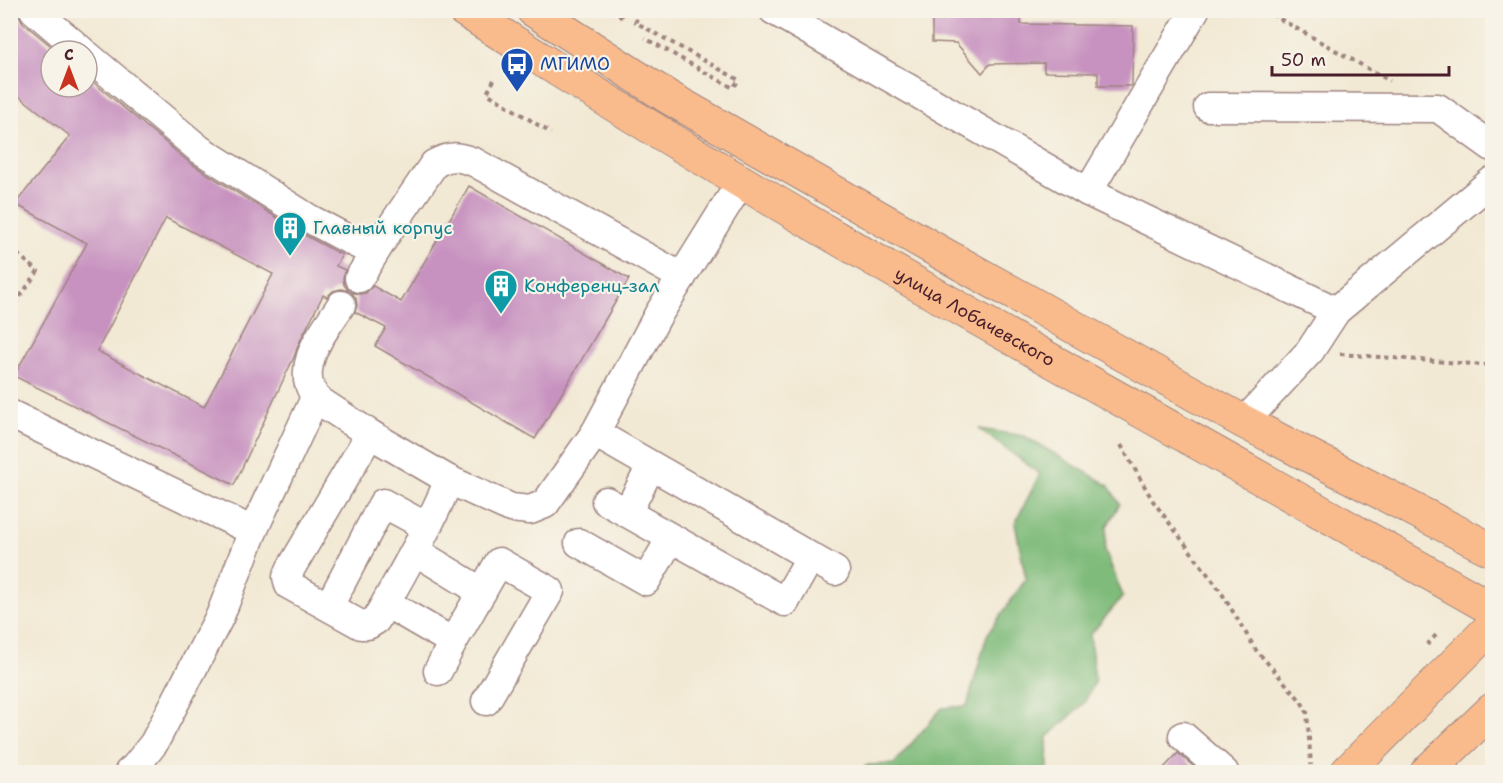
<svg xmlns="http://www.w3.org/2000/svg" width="1503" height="783" font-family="'Shantell Sans',sans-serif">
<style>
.forest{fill:#7fbb7a;stroke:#646d52;stroke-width:1.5}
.building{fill:#c792c0;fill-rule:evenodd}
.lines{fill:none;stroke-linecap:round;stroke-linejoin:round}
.minor-casing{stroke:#9e8480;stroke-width:31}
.major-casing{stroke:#9e8480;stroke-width:35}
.path{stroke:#9e8480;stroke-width:4;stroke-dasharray:4.5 4.5;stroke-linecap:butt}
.minor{stroke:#fff;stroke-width:28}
.major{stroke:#fabb8c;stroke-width:33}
.labels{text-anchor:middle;stroke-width:4.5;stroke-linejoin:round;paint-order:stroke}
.transit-label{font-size:18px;fill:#164399;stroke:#f7f3e8;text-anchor:start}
.culture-label{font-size:18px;fill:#0d838f;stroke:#f7f3e8;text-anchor:start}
.street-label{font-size:18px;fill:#4a1f2b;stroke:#f7f3e8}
</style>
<rect width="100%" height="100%" fill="#f7f3e8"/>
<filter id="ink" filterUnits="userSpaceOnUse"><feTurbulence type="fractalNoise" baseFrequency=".0167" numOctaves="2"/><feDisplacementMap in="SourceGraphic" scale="12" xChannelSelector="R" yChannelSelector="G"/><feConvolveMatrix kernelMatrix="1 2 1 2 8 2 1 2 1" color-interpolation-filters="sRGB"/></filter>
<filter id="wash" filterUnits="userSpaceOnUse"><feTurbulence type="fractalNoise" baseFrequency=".008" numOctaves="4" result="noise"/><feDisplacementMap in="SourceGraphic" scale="24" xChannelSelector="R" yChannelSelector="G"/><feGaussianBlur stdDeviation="1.35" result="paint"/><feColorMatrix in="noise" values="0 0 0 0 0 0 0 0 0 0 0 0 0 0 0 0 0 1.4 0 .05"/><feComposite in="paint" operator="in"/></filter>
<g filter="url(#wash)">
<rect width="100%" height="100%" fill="#f2e9d4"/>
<!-- forest -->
<polygon class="forest" points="979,429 1024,436 1108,485 1120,504 1107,526 1105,550 1123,596 1090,635 1095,682 1084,703 1047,738 1048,772 856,772 868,765 894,764 942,708 967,706 987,635 1026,579 1015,523 1040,474"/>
<g id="blocks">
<!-- building -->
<g class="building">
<path d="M10 10H15L18 13 23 23 51 46V87H87V77L190 163 301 233 342 255 336 266 345 270 343 278 344 285 349 291 341 289 333 291 327 297 323 295 299 343 294 357 234 485 14 376 87 243 15 204 70 136 10 89ZM166 218 273 274 204 407 97 351Z"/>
<polygon points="932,10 1021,10 1021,24 1133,26 1132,85 1131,86 1098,86 1098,73 1044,72 1044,63 990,64 982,73 956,43 932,42"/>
<polygon points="469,186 629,279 535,439 375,346 386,328 355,312 357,305 356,298 351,292 359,294 366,293 373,286 401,302"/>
<polygon points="1178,753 1200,772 1160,772"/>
</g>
</g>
</g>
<g filter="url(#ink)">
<use href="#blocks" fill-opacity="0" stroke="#9e8480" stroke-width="1.5"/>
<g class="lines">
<!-- minor casing -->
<g class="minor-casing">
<g id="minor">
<polyline points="34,10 82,51"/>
<polyline points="773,10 1088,192 1336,311"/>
<polyline points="87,55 199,149 310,219 374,253"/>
<polyline points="1208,107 1438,108 1492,147"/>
<polyline points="1088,192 1195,10"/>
<path d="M359 278 387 233 434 164C450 155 456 156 474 162L682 277"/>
<path d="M315 398C313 392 309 386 308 380 305 352 327 327 341 305"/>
<polyline points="10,414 253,531 220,616 154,743 135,767 129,772"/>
<polyline points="1244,422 1310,351 1336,311 1492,181"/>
<polyline points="595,433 835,571"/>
<path d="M370 434 291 568 287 577 289 585 361 625H368L376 620C402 574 429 528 449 480"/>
<polyline points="606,501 785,602 810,558"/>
<polyline points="627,513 651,466"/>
<polyline points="253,531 315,398 370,434 449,480 511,508 530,510 545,504 595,433 658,315 741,182"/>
<polyline points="579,543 646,581 671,538"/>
<polyline points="415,551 482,592"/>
<polyline points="386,603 453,642 499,562 550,591 486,701"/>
<polyline points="329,606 383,503 427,527"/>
<polyline points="438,671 453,642"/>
<polyline points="1183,736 1224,772"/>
</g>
</g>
<!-- major casing -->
<g class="major-casing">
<g id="major">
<path id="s1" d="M464 10C797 226 1148 412 1492 609"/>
<polyline points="533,10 668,97 945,255 1244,422 1492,550"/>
<polyline points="1347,772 1492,626"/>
<polyline points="1427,772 1492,710"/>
</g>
</g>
<!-- path -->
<g class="path">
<polyline points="611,10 624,19"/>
<polyline points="1264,10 1390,81"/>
<polyline points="642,11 635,22 739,80 733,88 645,38"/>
<polyline points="494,80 487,93 551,133"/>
<polyline points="10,248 38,271 10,311"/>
<polyline points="1340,354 1486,365 1492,365"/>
<polyline points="1121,445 1153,501 1221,592 1256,650 1301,701 1307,712 1311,765"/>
<polyline points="1427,645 1436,635"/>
</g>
<!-- minor -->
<use href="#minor" class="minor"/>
<!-- major -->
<use href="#major" class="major"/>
</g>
</g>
<!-- icons -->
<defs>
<g id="bus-pin" transform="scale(1.725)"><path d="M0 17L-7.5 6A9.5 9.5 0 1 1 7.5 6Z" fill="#1a4fb4" stroke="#f7f3e8"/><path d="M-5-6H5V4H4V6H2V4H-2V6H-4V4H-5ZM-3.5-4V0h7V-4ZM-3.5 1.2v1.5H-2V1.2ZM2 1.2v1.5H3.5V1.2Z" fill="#fff"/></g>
<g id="building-pin" transform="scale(1.725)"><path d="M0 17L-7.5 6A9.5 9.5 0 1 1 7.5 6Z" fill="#0f9aa8" stroke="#f7f3e8"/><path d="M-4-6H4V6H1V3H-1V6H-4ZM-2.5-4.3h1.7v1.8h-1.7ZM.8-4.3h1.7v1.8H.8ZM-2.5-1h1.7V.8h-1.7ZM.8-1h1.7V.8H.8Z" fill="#fff"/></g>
</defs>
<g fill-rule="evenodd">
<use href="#bus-pin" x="517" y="64"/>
<use href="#building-pin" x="290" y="228"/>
<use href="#building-pin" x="501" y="286"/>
</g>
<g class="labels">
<!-- transit labels -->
<g class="transit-label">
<text x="540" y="70">МГИМО</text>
</g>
<!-- culture labels -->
<g class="culture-label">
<text x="313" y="234">Главный корпус</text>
<text x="524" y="292">Конференц-зал</text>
</g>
<!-- street labels -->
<g class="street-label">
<text dy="6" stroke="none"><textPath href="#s1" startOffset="596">улица Лобачевского</textPath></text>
</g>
</g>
<!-- margin -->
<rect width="1503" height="783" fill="none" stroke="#f7f3e8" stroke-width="36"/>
<!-- north arrow -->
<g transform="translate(69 69)"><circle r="28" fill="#f7f3e8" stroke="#b29e9c" stroke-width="1.5"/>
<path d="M0-4.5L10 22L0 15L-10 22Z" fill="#c8321e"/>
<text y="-9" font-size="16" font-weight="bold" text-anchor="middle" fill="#4a1f2b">С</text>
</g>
<!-- scale -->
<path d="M1272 66v9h177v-9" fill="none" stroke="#4a1f2b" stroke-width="3"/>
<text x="1281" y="66" font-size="18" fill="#4a1f2b" stroke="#f7f3e8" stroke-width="4.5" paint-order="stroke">50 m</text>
</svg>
